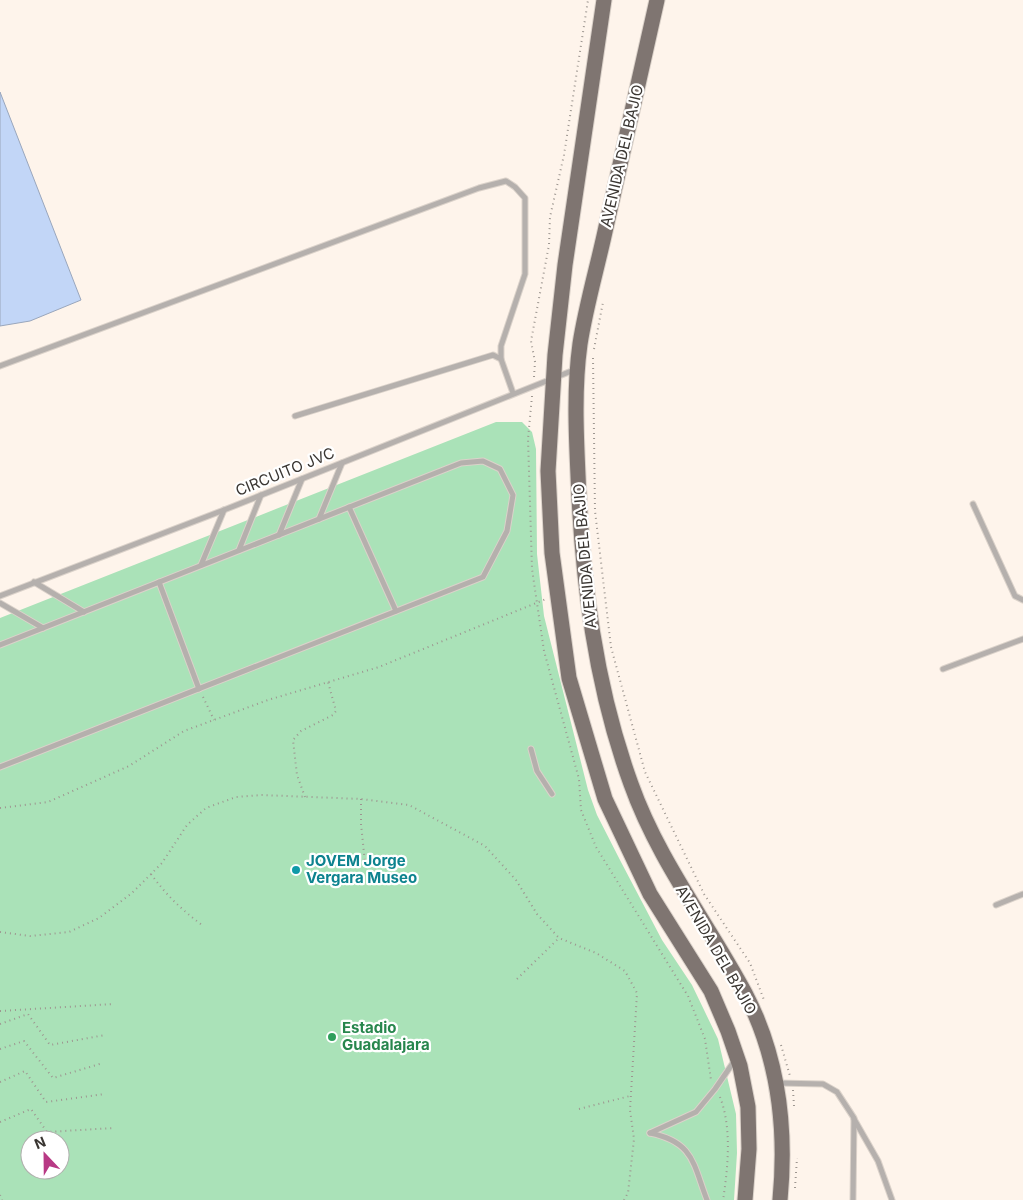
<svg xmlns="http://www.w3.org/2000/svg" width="1023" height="1200" font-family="Inter,sans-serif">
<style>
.green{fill:#aae2b8;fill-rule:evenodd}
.water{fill:#c2d6f7;stroke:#99a6bc}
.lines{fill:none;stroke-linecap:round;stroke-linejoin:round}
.lane-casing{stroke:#dbd2ca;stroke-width:7}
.primary-casing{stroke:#dbd2ca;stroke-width:17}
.path{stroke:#9d9690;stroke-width:2;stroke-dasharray:1 4;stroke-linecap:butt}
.lane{stroke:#b5b0ad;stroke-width:5}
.primary{stroke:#7f7571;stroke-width:15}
.culture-dot{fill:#0f9aa8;stroke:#fff;stroke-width:2}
.leisure-dot{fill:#2e9e5b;stroke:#fff;stroke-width:2}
.labels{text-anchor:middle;stroke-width:4.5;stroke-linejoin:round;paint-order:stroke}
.street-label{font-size:15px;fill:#3a3632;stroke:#fff}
.culture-label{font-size:15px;font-weight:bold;fill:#0d838f;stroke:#fff;text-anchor:start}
.leisure-label{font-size:15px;font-weight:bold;fill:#27864d;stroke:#fff;text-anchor:start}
</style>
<rect width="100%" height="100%" fill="#fef4eb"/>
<!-- green -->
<path class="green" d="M496 422H522L532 432 536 449 537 554 544 616 588 790 597 815 621 862 662 940 692 985 718 1039 736 1114 737 1153 734 1200H0V618ZM30 1140H60V1170H30Z"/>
<!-- water -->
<polygon class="water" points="0,92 81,300 30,321 0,326"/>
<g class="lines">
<!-- lane casing -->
<g class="lane-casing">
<g id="lane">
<polyline points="0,366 479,188 506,181 515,187 525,198 525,274 501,346 501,359"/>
<polyline points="295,416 493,355 501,359 513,393"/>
<polyline points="973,504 1015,596 1023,600"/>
<polyline points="349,507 396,611"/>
<polyline points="319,519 342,463"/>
<polyline points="279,535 302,479"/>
<polyline points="239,550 261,495"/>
<polyline points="201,565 224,510"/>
<polyline points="34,582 84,612"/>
<polyline points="159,582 199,689"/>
<polyline points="0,596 224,510 574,370"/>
<polyline points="0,603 43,628"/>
<polyline points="0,645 461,463 483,461 500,469 513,495 507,531 483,577 0,767"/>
<polyline points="943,669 1023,639"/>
<polyline points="531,749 537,771 552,794"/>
<polyline points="996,905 1023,894"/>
<polyline points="777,1083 823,1084 837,1092 854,1118 853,1200"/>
<polyline points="854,1119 878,1161 892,1200"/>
<polyline points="650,1133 696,1112 715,1089 735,1060"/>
<path d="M650 1133C694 1142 693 1164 707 1200"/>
</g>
</g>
<!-- primary casing -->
<g class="primary-casing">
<g id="primary">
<polyline points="604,0 565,265 555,355 548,471 552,553 569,678 605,799 650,894 711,991 728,1031 740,1066 748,1107 749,1149 745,1200"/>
<path d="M657 0C640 76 623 151 606 227 598 265 586 305 580 344 574 387 576 432 578 475 582 580 595 685 631 784 658 860 707 922 745 993 779 1058 787 1127 780 1200"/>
</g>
</g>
<!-- path -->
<g class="path">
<polyline points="594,349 603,302"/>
<polyline points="593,358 595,511 611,647 645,772 704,894 750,963 764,1000"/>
<polyline points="534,377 535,362 531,341 549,245 550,217 564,155 588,0"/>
<polyline points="532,396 528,439 532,569 544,651 579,779 581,810 596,847 688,996 705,1039 711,1080"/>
<polyline points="203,697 214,720"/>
<polyline points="305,797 297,775 293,740 301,731 333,715 336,711 328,682"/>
<polyline points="361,799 361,824 365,863"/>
<polyline points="0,808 48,802 129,766 184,731 268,700 379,667 546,599"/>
<path d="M151 874C166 895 182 910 202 925"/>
<polyline points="0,932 30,936 69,932 99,918 132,893 162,863 187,825 206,808 236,797 262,795 361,799 409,805 485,846 516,880 537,914 559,938 596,953 625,971 637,993 630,1110 634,1139 628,1193 624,1200"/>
<polyline points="517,979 559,938"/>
<polyline points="0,1011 114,1004"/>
<polyline points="0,1024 28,1014 50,1045 105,1035"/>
<polyline points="781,1045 790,1076"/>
<polyline points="0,1049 24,1041 53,1078 103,1063"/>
<polyline points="0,1082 25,1071 46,1102 105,1094"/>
<polyline points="793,1090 794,1106"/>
<path d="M720 1097C732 1128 728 1168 723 1200"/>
<polyline points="579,1109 630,1096"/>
<polyline points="0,1122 31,1109 47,1132 114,1128"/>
<polyline points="795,1188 797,1158"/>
<polyline points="0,1195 2,1200"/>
</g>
<!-- lane -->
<use href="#lane" class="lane"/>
<!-- primary -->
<use href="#primary" class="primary"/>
</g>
<!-- markers -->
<circle class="culture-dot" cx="296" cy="870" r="5"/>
<circle class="leisure-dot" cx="332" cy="1037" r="5"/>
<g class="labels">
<!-- street labels -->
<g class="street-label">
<text transform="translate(622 156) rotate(-77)" y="5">AVENIDA DEL BAJIO</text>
<text transform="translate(285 472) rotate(-22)" y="5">CIRCUITO JVC</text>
<text transform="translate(585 556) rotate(-95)" y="5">AVENIDA DEL BAJIO</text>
<text transform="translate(716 950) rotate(60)" y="5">AVENIDA DEL BAJIO</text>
</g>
<!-- culture labels -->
<g class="culture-label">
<text x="306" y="866">JOVEM Jorge<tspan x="306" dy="17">Vergara Museo</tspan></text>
</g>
<!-- leisure labels -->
<g class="leisure-label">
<text x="342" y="1033">Estadio<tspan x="342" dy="17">Guadalajara</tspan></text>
</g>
</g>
<!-- north arrow -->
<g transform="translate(45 1155) rotate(338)"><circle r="24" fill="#ffffff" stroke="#b0afad"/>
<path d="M0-4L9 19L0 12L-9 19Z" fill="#b83985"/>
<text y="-8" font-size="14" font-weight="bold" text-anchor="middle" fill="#3a3632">N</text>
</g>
</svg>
